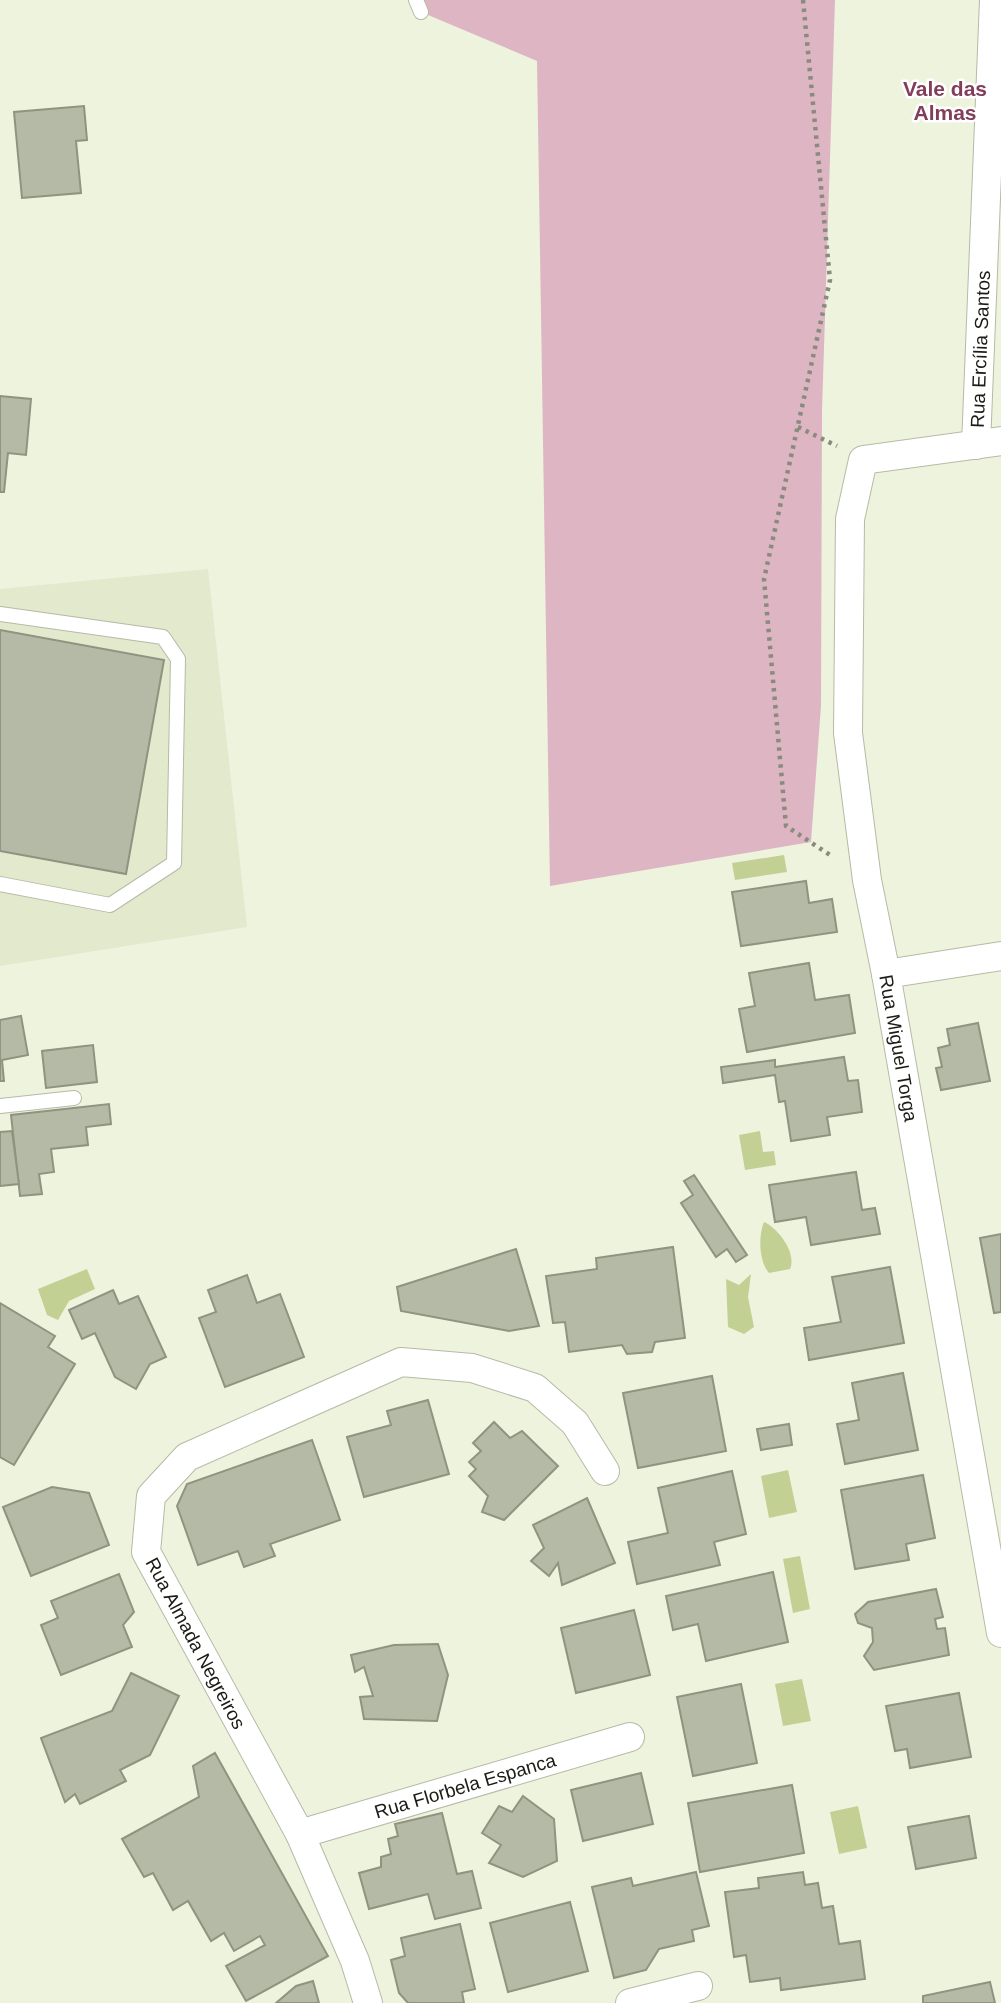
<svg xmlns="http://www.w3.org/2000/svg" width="1001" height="2003" font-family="Arial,sans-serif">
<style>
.built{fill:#e2e9cd}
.green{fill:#deb5c3}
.water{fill:#c3d094}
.building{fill:#b5baa6;stroke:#8f9380;stroke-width:2}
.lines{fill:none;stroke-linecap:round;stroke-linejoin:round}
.lane-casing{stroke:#b6baa6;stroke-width:16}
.street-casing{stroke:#b6baa6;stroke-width:30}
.path{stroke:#888b7d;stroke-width:4.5;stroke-dasharray:3.5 5;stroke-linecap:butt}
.lane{stroke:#fff;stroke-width:14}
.street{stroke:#fff;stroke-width:28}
.labels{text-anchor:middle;stroke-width:5;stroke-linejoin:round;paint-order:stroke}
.street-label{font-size:19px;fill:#1a1c15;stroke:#fff}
.neighbourhood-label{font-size:21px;font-weight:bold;fill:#823d5a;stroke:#fff}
</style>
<rect width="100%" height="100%" fill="#eef3de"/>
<!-- built -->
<polygon class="built" points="208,569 247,927 0,966 0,589"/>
<!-- green -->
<polygon class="green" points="416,0 835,0 822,411 821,706 811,842 550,886 537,61 421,12"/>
<!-- water -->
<g class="water">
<polygon points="784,855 787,872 735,880 732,863"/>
<polygon points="760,1131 763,1152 774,1151 776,1165 745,1170 739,1135"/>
<path d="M764 1222C778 1228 797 1253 790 1269L769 1273C759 1262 758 1236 764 1222Z"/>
<polygon points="87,1269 95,1289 69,1301 58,1320 47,1315 38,1289"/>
<polygon points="751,1274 748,1297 754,1327 744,1334 728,1327 726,1279 739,1285"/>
<polygon points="788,1470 797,1512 769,1518 761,1476"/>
<polygon points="800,1556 810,1609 793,1613 783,1559"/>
<polygon points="802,1679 811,1721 783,1726 775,1684"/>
<polygon points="858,1806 867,1848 839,1854 830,1812"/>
</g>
<!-- building -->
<g class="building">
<polygon points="84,106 87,140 76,141 81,193 22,198 14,112"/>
<polygon points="0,396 31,399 26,455 8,453 4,492 0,492"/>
<polygon points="0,630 164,660 126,874 0,851"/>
<polygon points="806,881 809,903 832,899 837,932 741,946 732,892"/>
<polygon points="809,963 815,1000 849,995 855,1033 747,1052 739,1009 755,1006 749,973"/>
<polygon points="21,1016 28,1055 2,1060 4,1081 0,1081 0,1020"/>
<polygon points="978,1023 990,1081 941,1090 936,1068 942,1067 938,1048 950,1045 947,1029"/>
<polygon points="93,1045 97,1082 46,1088 42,1051"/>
<polygon points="844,1057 848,1081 858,1080 862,1112 827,1117 830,1135 791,1141 785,1101 779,1102 775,1075 723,1083 721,1067 775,1060 775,1067"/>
<polygon points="109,1104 111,1124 86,1127 88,1145 51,1149 54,1172 39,1174 42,1194 20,1196 11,1115"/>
<polygon points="12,1131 19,1184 0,1186 0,1132"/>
<polygon points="856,1172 862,1210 875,1208 880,1234 811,1245 806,1217 775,1222 769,1185"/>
<polygon points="694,1175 747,1255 736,1262 727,1249 716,1257 681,1203 693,1195 684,1181"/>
<polygon points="1001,1234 1001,1312 994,1313 980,1238"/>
<polygon points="673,1247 685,1338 655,1342 652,1352 627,1354 622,1345 569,1352 565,1322 553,1323 546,1276 597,1269 596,1258"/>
<polygon points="516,1249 539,1326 509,1331 401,1311 397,1287"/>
<polygon points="890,1267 904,1343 809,1360 804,1328 841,1322 832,1277"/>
<polygon points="247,1275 257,1303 280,1294 304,1357 225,1387 199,1318 216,1312 208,1290"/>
<polygon points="113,1290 119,1304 138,1296 166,1357 150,1364 136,1389 115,1377 95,1333 82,1339 69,1310"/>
<polygon points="0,1303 55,1336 48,1347 75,1364 14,1465 0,1457"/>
<polygon points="903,1373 918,1450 845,1464 837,1424 859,1420 852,1383"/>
<polygon points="712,1376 726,1451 638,1468 623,1393"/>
<polygon points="428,1400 449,1474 364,1497 347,1437 391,1425 387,1411"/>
<polygon points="494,1422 510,1438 522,1431 558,1466 504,1520 482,1512 488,1496 469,1476 476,1469 469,1462 481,1451 473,1443"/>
<polygon points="789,1424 792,1445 761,1450 757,1429"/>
<polygon points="312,1440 340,1520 270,1544 275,1556 244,1567 238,1551 198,1565 177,1506 187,1484"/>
<polygon points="732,1471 746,1534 714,1542 720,1565 637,1584 628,1542 668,1533 658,1488"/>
<polygon points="923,1475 935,1538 906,1544 909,1560 855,1569 841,1490"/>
<polygon points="52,1487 89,1493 109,1545 31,1576 3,1507"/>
<polygon points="587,1498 615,1563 562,1585 558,1563 549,1576 531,1561 544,1548 533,1525"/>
<polygon points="773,1572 788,1642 706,1661 698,1624 673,1630 666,1596"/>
<polygon points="119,1574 134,1612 123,1625 132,1647 61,1675 41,1625 58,1618 51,1601"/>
<polygon points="936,1589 943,1617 935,1619 937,1629 945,1628 949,1655 874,1670 864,1656 873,1642 872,1628 858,1623 855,1614 868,1602"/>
<polygon points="634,1610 650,1675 576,1693 561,1628"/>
<polygon points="438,1644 448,1675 437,1721 364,1719 360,1697 373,1696 364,1667 355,1672 351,1655 394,1645"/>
<polygon points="131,1673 179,1696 150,1755 120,1770 126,1781 80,1804 75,1794 65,1802 41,1738 112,1711"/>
<polygon points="741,1684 757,1763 693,1776 677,1697"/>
<polygon points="959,1693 971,1757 910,1768 907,1749 895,1751 886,1706"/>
<polygon points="215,1753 328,1956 246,2001 226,1966 265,1945 260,1936 234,1951 224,1933 211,1941 188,1901 173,1910 153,1873 144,1877 122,1839 199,1797 193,1766"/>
<polygon points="641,1773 653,1824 583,1841 571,1790"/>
<polygon points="792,1785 804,1853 700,1872 688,1803"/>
<polygon points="523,1796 554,1819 557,1861 523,1877 489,1863 501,1845 482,1833 499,1806 512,1812"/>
<polygon points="442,1813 457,1874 472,1871 481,1908 435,1919 428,1894 369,1909 359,1873 381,1867 381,1857 391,1854 388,1839 398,1836 395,1824"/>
<polygon points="969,1816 976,1858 916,1869 908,1827"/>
<polygon points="696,1872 709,1926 692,1930 694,1941 659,1949 646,1970 614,1978 592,1887 631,1878 633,1886"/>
<polygon points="803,1872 805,1885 818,1883 822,1908 833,1906 839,1944 860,1941 865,1979 781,1990 780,1978 750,1982 746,1955 734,1957 725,1892 759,1888 758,1878"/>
<polygon points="570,1902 588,1971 508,1992 490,1923"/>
<polygon points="460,1924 475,1989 462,1992 464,2003 408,2003 399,1993 391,1960 405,1956 401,1938"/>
<polygon points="313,1981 319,2003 276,2003 296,1986"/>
<polygon points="990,1982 995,2003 923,2003 923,1996"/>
</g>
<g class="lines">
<!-- lane casing -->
<g class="lane-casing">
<g id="lane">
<polyline points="416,0 421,12"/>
<polyline points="0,614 163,637 178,659 174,863 110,905 0,884"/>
<polyline points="0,1106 74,1098"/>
</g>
</g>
<!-- street casing -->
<g class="street-casing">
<g id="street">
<path id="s1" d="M1001 441 863 460 850 519 848 733 867 880 886 974 1001 1633"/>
<path id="s2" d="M976 445 994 0"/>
<polyline points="886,974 1001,956"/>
<path id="s3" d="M300 1834 630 1737"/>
<polyline points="368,2003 355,1961 300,1834 146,1552 151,1496 187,1457 401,1362 472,1368 535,1388 575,1423 605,1471"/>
<polyline points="630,2003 698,1986"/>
</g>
</g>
<!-- path -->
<g class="path">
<polyline points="803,0 830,280 764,579 786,826 833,857"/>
<polyline points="798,427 837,446"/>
</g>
<!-- lane -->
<use href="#lane" class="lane"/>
<!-- street -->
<use href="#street" class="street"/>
</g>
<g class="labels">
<!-- street labels -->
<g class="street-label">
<text dy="7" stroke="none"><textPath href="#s2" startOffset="96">Rua Ercília Santos</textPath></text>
<text dy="7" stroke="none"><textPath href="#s1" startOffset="733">Rua Miguel Torga</textPath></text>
<text transform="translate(196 1643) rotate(62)" y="7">Rua Almada Negreiros</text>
<text dy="7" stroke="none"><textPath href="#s3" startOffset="172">Rua Florbela Espanca</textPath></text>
</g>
<!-- neighbourhood labels -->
<g class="neighbourhood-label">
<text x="945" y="96">Vale das<tspan x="945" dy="24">Almas</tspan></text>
</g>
</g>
</svg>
